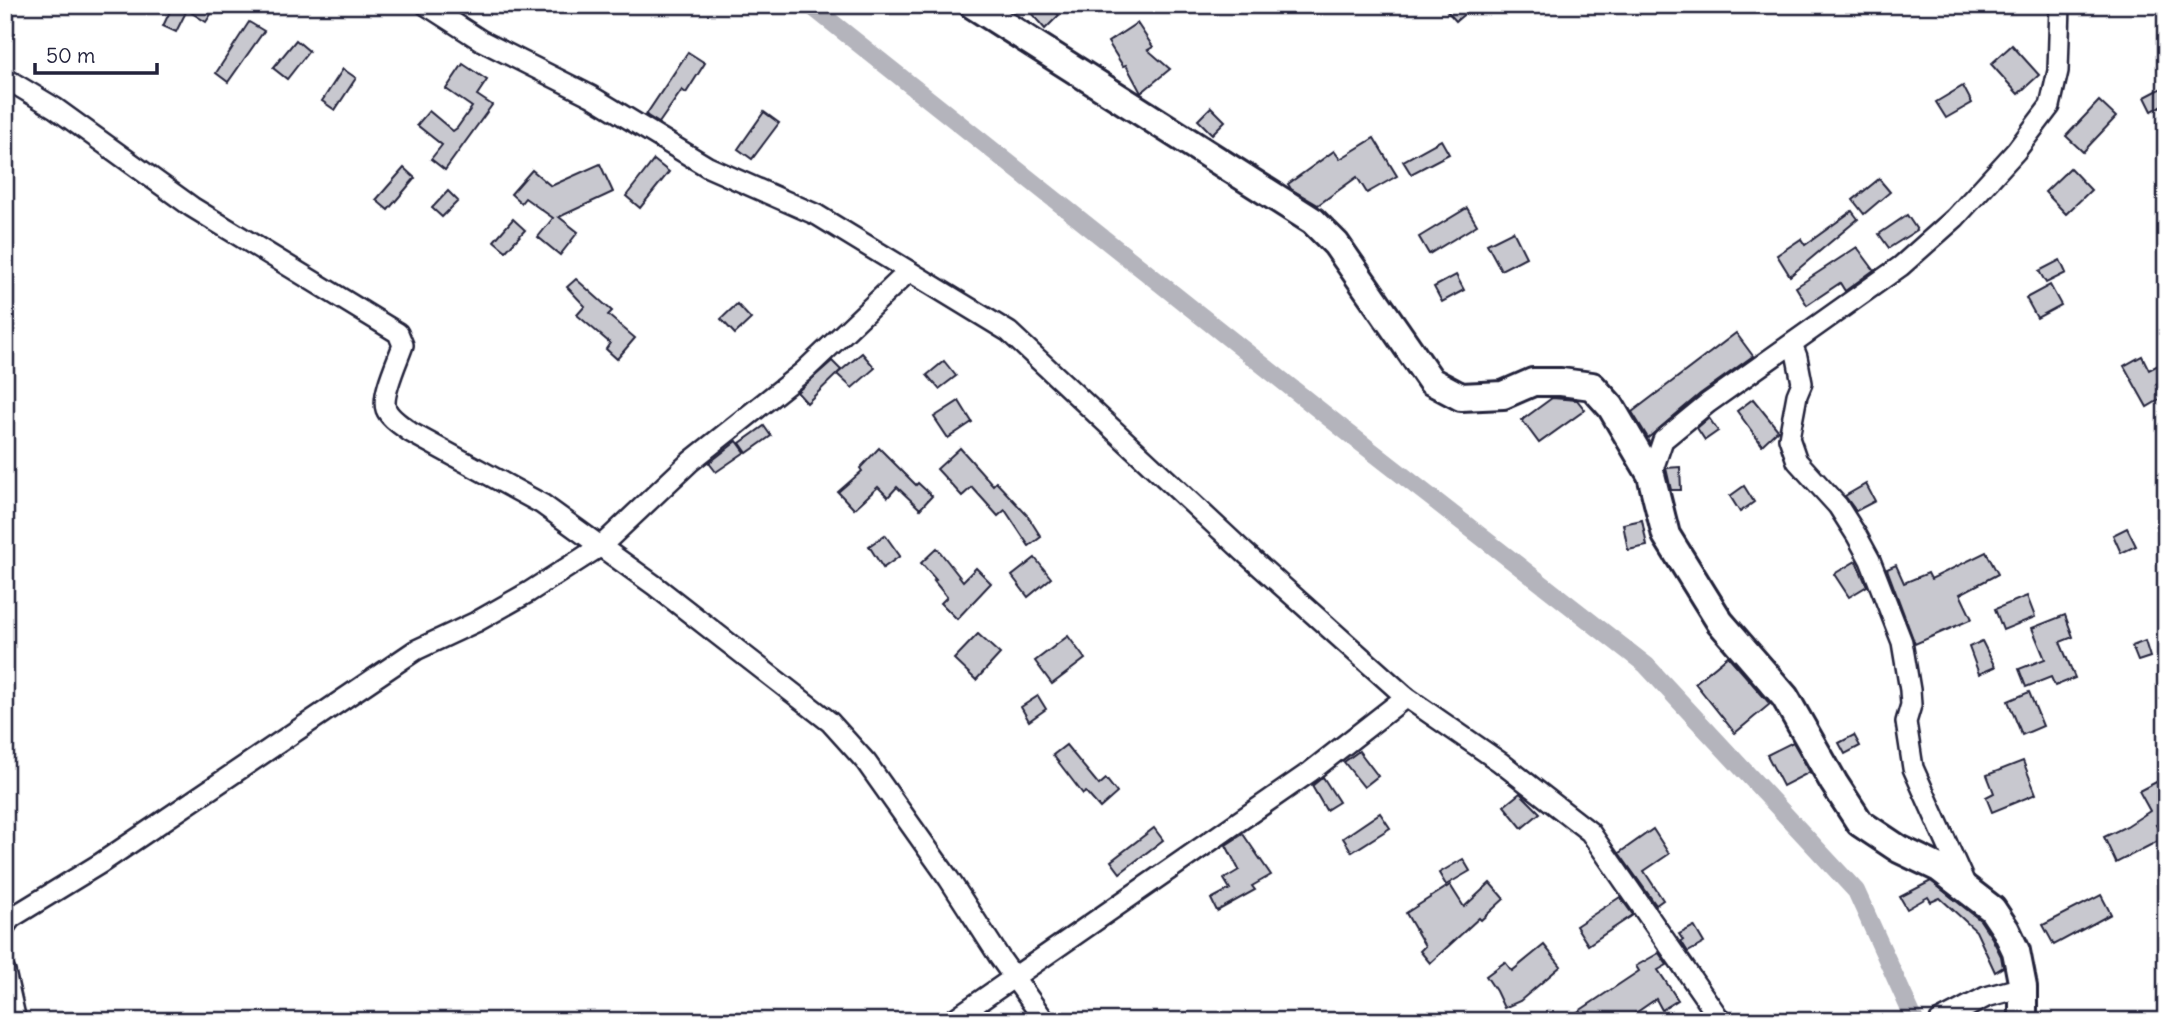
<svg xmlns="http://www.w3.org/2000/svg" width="2171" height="1026" font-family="Delius,sans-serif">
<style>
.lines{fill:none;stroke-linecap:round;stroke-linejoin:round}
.canal{stroke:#b4b4bc;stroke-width:18}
.building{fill:#c8c8cf;stroke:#22223b;stroke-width:2}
.street-casing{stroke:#22223b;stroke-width:24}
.secondary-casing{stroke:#22223b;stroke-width:32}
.street{stroke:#fff;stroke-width:19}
.secondary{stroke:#fff;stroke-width:26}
</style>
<rect width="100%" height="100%" fill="#fff"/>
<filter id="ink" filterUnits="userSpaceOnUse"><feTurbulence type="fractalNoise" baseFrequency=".0143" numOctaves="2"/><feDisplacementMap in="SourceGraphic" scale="14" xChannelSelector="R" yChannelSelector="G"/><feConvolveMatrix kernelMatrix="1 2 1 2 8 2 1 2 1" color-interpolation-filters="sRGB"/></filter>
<g filter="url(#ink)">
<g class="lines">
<!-- canal -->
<polyline class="canal" points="810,5 1347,432 1646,665 1856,891 1915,1021"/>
</g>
<!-- building -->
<g class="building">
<polygon points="173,5 217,5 206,22 187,10 176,32 163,26"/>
<polygon points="1024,5 1048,5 1059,15 1045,29"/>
<polygon points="1454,5 1475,5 1456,21 1447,11"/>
<polygon points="249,22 264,31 228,82 216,73"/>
<polygon points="1137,23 1153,47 1148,50 1170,69 1141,93 1126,65 1123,66 1108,42"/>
<polygon points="296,40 309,51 287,79 273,68"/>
<polygon points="2012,45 2039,75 2018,94 1991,64"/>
<polygon points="688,52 705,63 686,93 682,90 659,123 646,115"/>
<polygon points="463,64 487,80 477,95 492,105 445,170 431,159 442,145 417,125 429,111 453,131 457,128 472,107 446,89"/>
<polygon points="343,69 356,78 335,110 322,101"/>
<polygon points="1963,86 1972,103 1946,118 1936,102"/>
<polygon points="2166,86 2166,103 2152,111 2145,97"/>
<polygon points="2099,101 2116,117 2083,152 2066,136"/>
<polygon points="1211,107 1225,121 1212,134 1198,120"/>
<polygon points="764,112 779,123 752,159 738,149"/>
<polygon points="1374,138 1397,176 1367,193 1357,177 1318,205 1291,189 1288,184 1334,151 1340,159"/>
<polygon points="1441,140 1449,154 1411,174 1403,161"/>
<polygon points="654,160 669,172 640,208 626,196"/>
<polygon points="600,164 613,192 559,217 578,232 560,255 538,237 553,218 525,198 521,203 511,194 532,170 551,186"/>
<polygon points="404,168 415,178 388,210 376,200"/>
<polygon points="2070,168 2091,190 2066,214 2045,192"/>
<polygon points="1879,179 1890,192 1864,214 1853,200"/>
<polygon points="448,191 458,201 442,217 432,208"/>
<polygon points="1467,208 1477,225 1429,254 1419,237"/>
<polygon points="1852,211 1858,219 1790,276 1777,255 1801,239 1805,245"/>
<polygon points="1907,215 1917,230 1889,248 1879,234"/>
<polygon points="513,219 525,230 506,251 494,241"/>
<polygon points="1513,231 1526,257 1501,270 1487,244"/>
<polygon points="1857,247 1874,270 1845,291 1840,283 1807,305 1796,287"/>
<polygon points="2060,260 2066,273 2046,283 2039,271"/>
<polygon points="1456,275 1464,290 1442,302 1434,287"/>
<polygon points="576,279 612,311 608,315 635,338 617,359 606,349 610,343 577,315 585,306 567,287"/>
<polygon points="2050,285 2061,305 2037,318 2026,298"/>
<polygon points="737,304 751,319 735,334 721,319"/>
<polygon points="1736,333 1753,356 1700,394 1648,438 1632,412"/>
<polygon points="862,353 875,368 852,388 837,374"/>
<polygon points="2142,356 2149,370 2166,361 2166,379 2156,384 2164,397 2147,407 2124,366"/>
<polygon points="832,361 841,370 807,403 797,392"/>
<polygon points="944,361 956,376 939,389 927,375"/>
<polygon points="1552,398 1577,400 1585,410 1539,443 1522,420"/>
<polygon points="1753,399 1778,430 1762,445 1737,411"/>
<polygon points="959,401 972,422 948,438 934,417"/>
<polygon points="1709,418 1718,431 1705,440 1697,428"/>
<polygon points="764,426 771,436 747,453 740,443"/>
<polygon points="737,441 745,452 716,472 709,463"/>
<polygon points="879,448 916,485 918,483 932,496 920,509 897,487 888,497 878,487 854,509 838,492 862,471 860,468"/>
<polygon points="960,448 993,485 996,482 1027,515 1041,537 1029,546 1005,510 998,516 972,487 962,496 937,469"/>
<polygon points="1680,467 1681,490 1671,490 1666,468"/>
<polygon points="1866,484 1875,501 1856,511 1845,496"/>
<polygon points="1744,486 1754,502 1740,512 1730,496"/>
<polygon points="1642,520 1647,546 1628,550 1623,524"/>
<polygon points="2127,528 2136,546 2121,553 2113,535"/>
<polygon points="885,535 900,556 883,568 869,546"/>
<polygon points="937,548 963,581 976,568 991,583 957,619 941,603 947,597 934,581 936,580 921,563"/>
<polygon points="1986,552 1998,574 1960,594 1972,619 1915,644 1887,569 1896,565 1904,583 1928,573 1931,579"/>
<polygon points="1035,558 1051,578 1028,597 1012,576"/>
<polygon points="1856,561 1867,586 1849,597 1834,574"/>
<polygon points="2027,596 2035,617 2003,630 1995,609"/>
<polygon points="2065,615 2073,637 2060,642 2075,678 2055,686 2051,677 2026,687 2019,669 2045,659 2032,628"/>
<polygon points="978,634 1000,654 976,680 954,659"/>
<polygon points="1068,636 1085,659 1052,684 1035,661"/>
<polygon points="1982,641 1995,667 1979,674 1969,647"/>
<polygon points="2145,641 2150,657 2138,661 2132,646"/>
<polygon points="1728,656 1770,704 1735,733 1695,683"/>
<polygon points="2029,692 2043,726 2022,735 2008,701"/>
<polygon points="1038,696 1046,709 1029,721 1021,707"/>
<polygon points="1854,735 1860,746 1845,754 1839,743"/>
<polygon points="1793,742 1810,772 1783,786 1767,755"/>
<polygon points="1066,745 1099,785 1106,779 1117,793 1100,808 1086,792 1083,794 1053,755"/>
<polygon points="1359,751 1378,776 1364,787 1344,762"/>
<polygon points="2023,761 2036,794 1992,812 1986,797 1994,793 1987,775"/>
<polygon points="1323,777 1339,802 1326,810 1312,786"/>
<polygon points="2166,777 2166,820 2156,825 2164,838 2116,863 2104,837 2127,826 2150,811 2139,791"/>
<polygon points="1520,793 1540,813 1522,828 1504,806"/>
<polygon points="1380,813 1390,828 1352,852 1343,838"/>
<polygon points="1154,828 1163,840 1120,873 1111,861"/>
<polygon points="1653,829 1669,854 1644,871 1663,900 1656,905 1619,853"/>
<polygon points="1243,834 1271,875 1252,886 1255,890 1217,911 1211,899 1230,889 1224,879 1239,870 1226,845"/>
<polygon points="1463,859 1470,871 1446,885 1439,873"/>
<polygon points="1931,881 1980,920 1992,938 2001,956 2003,967 1995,972 1976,931 1940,898 1931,902 1928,897 1907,909 1900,897"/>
<polygon points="1490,883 1504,899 1481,920 1479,918 1430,963 1420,951 1425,946 1406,913 1450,885 1464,907"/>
<polygon points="2101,895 2111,914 2054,945 2043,925"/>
<polygon points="1620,897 1633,915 1588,945 1576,926"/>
<polygon points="1694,926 1704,943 1688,952 1681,941 1683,940 1679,934"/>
<polygon points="1544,945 1561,966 1520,1001 1504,1008 1496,991 1486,976 1505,962 1512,971"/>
<polygon points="1659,953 1667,965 1658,970 1678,1000 1662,1010 1656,999 1624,1021 1564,1021 1639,971 1636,966"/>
</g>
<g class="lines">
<!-- street casing -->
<g class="street-casing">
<g id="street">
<polyline points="426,5 482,41 591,96 708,167 817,215 1009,332 1244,552 1406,697 1500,762 1590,832 1721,1021"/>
<path d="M5 78 55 108 192 207 398 333 403 345C398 360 381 395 386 409 390 419 403 426 410 432L542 504 654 585 830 722 866 762 949 879 1000 958 1045 1021"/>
<polyline points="1792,344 1797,357 1802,383 1797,395 1789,438 1797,461 1838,506 1857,536 1870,560 1902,642 1910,690 1911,705 1906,722 1913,768 1966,886"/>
<polyline points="1651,475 1663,440 1708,403 1901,266 1955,218 2016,151 2050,106 2058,71 2060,5"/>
<polyline points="5,926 11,918 101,863 416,650 476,622 529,592 601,546 691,461 803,372 908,272"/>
<polyline points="5,972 16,1021"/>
<polyline points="951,1021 1310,772 1406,697"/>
<polyline points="1940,1021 1986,997 2023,987"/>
</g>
</g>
<!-- secondary casing -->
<g class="secondary-casing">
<polyline id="secondary" points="973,5 1313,221 1336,244 1431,381 1461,397 1503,395 1533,382 1561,382 1592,386 1611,407 1651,475 1666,535 1720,622 1785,697 1834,783 1860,823 1899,849 1939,868 1992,909 2006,930 2016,951 2023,987 2023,1021"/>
</g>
<!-- street -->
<use href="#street" class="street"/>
<!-- secondary -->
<use href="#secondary" class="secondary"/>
</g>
</g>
<!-- margin -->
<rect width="2171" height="1026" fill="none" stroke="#fff" stroke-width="28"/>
<rect x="14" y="14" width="2143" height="998" fill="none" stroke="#22223b" stroke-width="2.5" filter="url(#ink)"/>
<!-- scale -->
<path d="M35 63v10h122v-10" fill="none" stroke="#22223b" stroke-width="3.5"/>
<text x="46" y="63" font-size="21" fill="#22223b" stroke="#ffffff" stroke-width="5" paint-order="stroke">50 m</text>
</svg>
